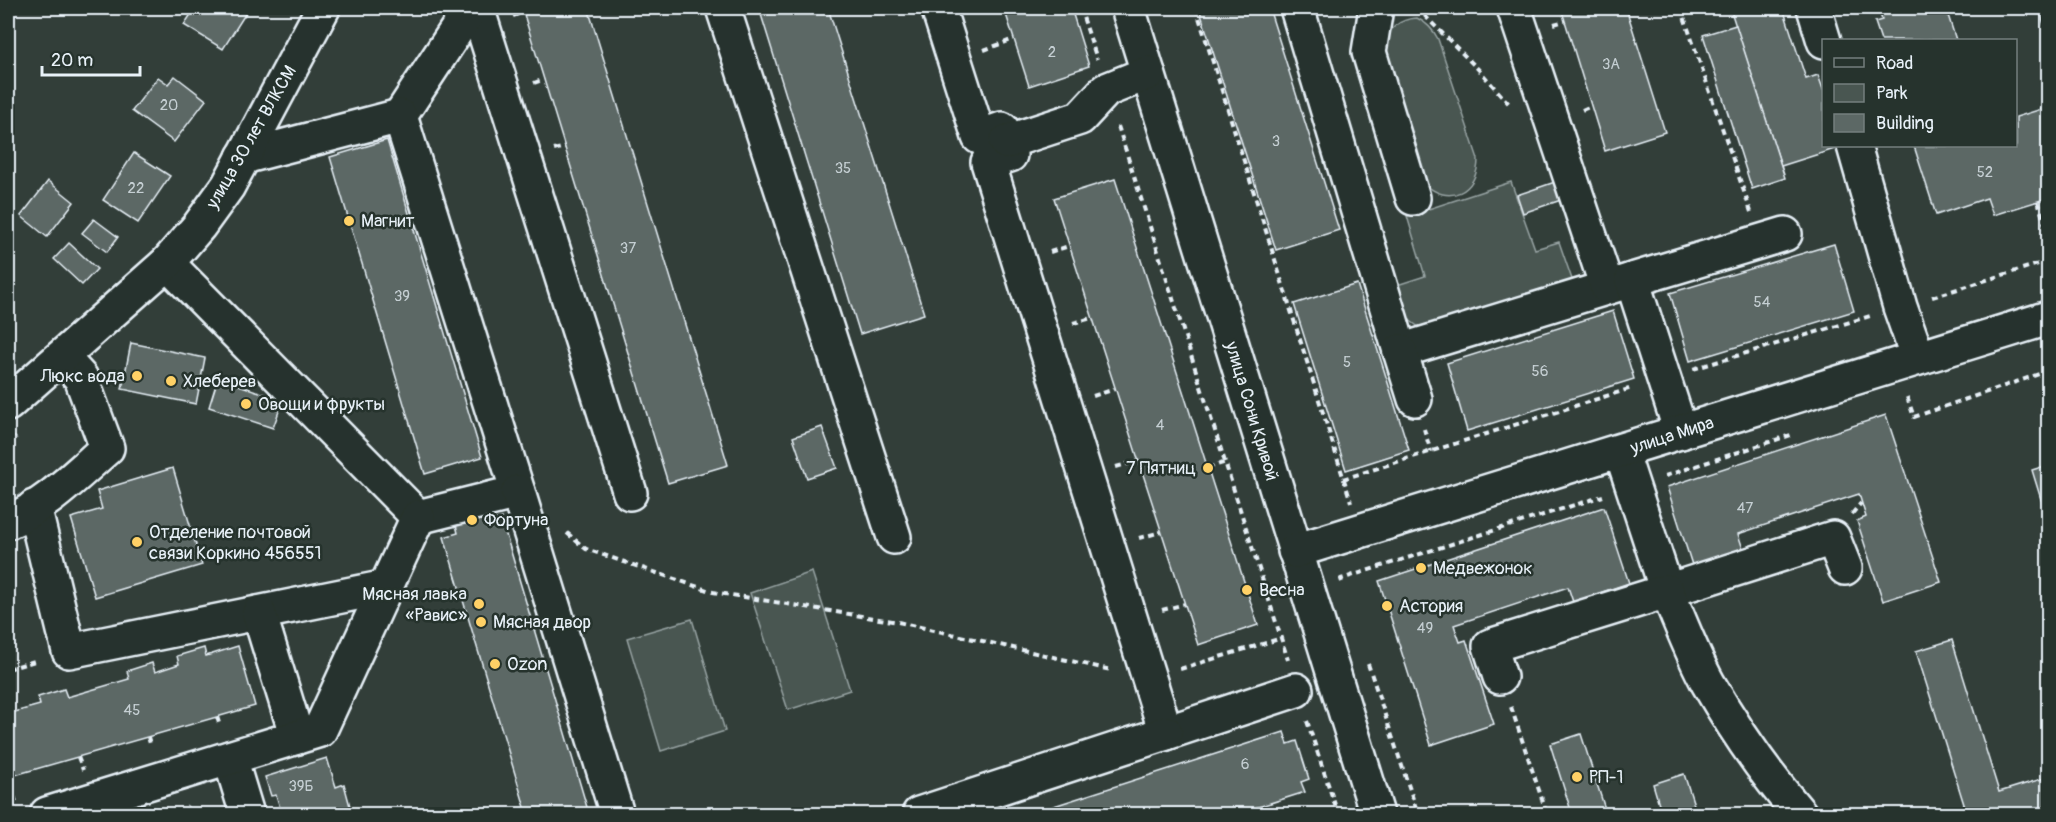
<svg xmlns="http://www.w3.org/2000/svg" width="2056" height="822" font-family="Pangolin,sans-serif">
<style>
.green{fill:#495651;stroke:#98a4a4;stroke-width:1.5}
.building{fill:#5c6865;stroke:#e8f1f8;stroke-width:1.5}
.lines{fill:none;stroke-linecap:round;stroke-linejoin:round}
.minor-casing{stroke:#e8f1f8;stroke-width:38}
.major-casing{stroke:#e8f1f8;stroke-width:38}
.path{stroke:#e8f1f8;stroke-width:4;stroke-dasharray:6 4.5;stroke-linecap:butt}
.minor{stroke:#26332d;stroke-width:33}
.major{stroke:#26332d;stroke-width:33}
.poi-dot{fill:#ffd166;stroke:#26332d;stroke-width:2}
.labels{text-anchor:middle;stroke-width:5;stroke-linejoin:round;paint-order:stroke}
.number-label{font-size:15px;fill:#c5cfd3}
.street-label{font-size:18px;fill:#e8f1f8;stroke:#26332d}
.poi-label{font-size:18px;fill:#e8f1f8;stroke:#26332d;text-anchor:start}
</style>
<rect width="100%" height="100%" fill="#323e39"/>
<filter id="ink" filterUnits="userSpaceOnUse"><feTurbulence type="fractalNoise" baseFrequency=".0167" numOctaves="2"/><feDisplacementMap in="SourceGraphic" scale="12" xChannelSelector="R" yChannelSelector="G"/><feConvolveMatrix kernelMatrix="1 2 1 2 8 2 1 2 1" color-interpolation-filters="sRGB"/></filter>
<g filter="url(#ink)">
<!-- green -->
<g class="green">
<path d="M1417 18C1427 23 1433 29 1438 39L1478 159C1478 192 1448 207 1424 183L1383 46C1389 29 1398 19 1417 18Z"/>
<polygon points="1511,182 1535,249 1559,242 1575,288 1427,333 1397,311 1388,288 1425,276 1407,216"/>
<polygon points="812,572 850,690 788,710 750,593"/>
<polygon points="692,619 725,731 661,751 627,638"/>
</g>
<!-- building -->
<g class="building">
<polygon points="195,8 249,8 223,49 184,25"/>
<polygon points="522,8 588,8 728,465 668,483"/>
<polygon points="759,8 828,8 924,314 860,334"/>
<polygon points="1004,8 1071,8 1089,66 1029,86"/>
<polygon points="1199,8 1269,8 1339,230 1276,250"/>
<polygon points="1561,8 1626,8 1665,132 1605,151"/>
<polygon points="1730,8 1783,8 1806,79 1818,75 1824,92 1824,146 1841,147 1781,166"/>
<polygon points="1878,8 1961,8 1947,12 1956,40 1881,40 1875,22 1882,20"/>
<polygon points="2039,8 2048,8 2048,38"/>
<polygon points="1736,25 1785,178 1752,189 1703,35"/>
<polygon points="175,76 206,100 174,142 132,111 158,77 168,84"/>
<polygon points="2048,107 2048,198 1993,215 1987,198 1936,215 1914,146 2016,146 2016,117"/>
<polygon points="387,140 482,457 425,474 330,157"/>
<polygon points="134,153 170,176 138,223 103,200"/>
<polygon points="1115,179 1258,625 1198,645 1054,198"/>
<polygon points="48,181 74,202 47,237 21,216"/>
<polygon points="1555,182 1561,200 1523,213 1517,195"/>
<polygon points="94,219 118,237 107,252 82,233"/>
<polygon points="69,243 97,269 82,285 54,259"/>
<polygon points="1834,244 1854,311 1690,361 1670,293"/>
<polygon points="1357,284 1409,450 1346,470 1294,304"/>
<polygon points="1613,311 1634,379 1467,431 1447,363"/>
<polygon points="131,343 205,358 196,404 122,389"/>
<polygon points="218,378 283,400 273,428 209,407"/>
<polygon points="1886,415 1941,582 1883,601 1857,521 1866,517 1859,494 1738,534 1744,552 1693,568 1667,487"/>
<polygon points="822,427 837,468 807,478 793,437"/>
<polygon points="2048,465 2048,522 2032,470"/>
<polygon points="173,468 202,565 95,597 71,518 102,509 97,491"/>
<polygon points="1604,507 1629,583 1573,602 1568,587 1454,625 1460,642 1466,640 1494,724 1431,745 1379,581"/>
<polygon points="488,515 490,522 501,518 589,814 527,814 444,537 458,533 456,525"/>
<polygon points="1952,640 1999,792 2048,777 2048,811 2038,814 1967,814 1916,651"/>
<polygon points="238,646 255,706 8,777 8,706 9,705 11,713 40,705 38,697 64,689 67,697 129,679 127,671 152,663 155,672 179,664 177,656 204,648 206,656"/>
<polygon points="1284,732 1288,744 1297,741 1309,779 1301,782 1305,792 1236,814 1029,814"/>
<polygon points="1581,734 1605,809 1589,814 1572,814 1550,744"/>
<polygon points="327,758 336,787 344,784 351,810 343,812 344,814 282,814 276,795 271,796 265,777"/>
<polygon points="1684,774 1697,814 1662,814 1653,784"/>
</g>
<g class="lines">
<!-- minor casing -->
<g class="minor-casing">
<g id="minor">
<polyline points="477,8 630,493"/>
<polyline points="723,8 894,537"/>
<polyline points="938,8 979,137 1002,129 1010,155 988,162 1166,733 1296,690"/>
<polyline points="1128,8 1377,814"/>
<polyline points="1297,8 1400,351 1632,280"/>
<polyline points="1376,8 1369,52 1413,198"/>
<polyline points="1514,8 1607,287"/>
<polyline points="1814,8 1824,41"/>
<polyline points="400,116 471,8"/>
<polyline points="1006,142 1080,118 1106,90 1148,73"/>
<polyline points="1854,146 1900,307 1918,358"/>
<polyline points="167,263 418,517 518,492 400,116 243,157"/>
<polyline points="1400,351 1415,399"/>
<polyline points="1681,432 1632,280 1785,234"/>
<polyline points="1621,451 1667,591 1833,538 1845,568"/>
<polyline points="518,492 617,814"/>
<polyline points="34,507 69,651 386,587"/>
<path d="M8 522C46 506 76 475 107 448L81 378 62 357"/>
<polyline points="1295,551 2048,318"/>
<polyline points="259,613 297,737"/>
<path d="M1500 677 1490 646 1667 591C1680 621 1692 654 1708 683 1734 728 1766 775 1800 814"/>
<polyline points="230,758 247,814"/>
<polyline points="47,814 320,730 418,517"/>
<polyline points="919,814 1166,733"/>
</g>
</g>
<!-- major casing -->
<g class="major-casing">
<polyline id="major" points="8,404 167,263 199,226 228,186 323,8"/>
</g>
<!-- path -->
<g class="path">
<polyline points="1080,8 1097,59"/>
<polyline points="1196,8 1351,502"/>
<polyline points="1417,8 1479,70 1510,105"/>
<polyline points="1681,8 1751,212"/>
<polyline points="513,16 524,12"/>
<polyline points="1554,24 1565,21"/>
<polyline points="984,50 1014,39"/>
<polyline points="534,83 544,79"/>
<polyline points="1582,110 1591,106"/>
<polyline points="1118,126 1288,660"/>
<polyline points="554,150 565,147"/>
<polyline points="2038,201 2048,235"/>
<polyline points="1050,252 1069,246"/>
<polyline points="1932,297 2048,261"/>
<polyline points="1073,323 1092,318"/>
<polyline points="1693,369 1870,316"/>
<polyline points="1093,396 1115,389"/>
<polyline points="1907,397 1914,417 2048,371"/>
<polyline points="1424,429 1431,452"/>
<polyline points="8,445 16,437"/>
<polyline points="1116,467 1138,461"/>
<polyline points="1208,468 1226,462"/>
<polyline points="1665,476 1794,434"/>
<polyline points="1343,479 1632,388"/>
<polyline points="1852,514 1861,503"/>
<polyline points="567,533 586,549 713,592 898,622 1111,670"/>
<polyline points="1139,538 1161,532"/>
<polyline points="1342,582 1341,579 1603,496"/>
<polyline points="1162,610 1185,604"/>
<polyline points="1368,664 1418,814"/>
<polyline points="8,669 38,660"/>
<polyline points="1180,669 1282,638"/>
<polyline points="1511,707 1547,814"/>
<polyline points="217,717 220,726"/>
<polyline points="1307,721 1338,814"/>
<polyline points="148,737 151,747"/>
<polyline points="78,757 83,770"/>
<polyline points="8,777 16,802"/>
<polyline points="180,814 188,806"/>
</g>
<!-- minor -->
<use href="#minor" class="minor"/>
<!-- major -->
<use href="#major" class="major"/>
</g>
</g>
<!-- markers -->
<g class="poi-dot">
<circle cx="349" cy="221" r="6"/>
<circle cx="137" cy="376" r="6"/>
<circle cx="171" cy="381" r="6"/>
<circle cx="246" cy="404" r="6"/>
<circle cx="1208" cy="468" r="6"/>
<circle cx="472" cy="520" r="6"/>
<circle cx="137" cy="542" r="6"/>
<circle cx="1421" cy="568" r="6"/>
<circle cx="1247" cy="590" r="6"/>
<circle cx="479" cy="604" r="6"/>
<circle cx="1387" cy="606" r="6"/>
<circle cx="481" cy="622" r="6"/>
<circle cx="495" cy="664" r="6"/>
<circle cx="1577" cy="777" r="6"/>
</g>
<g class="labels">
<!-- number labels -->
<g class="number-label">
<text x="1052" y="57">2</text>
<text x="1611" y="69">3А</text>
<text x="169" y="110">20</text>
<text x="1276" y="146">3</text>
<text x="843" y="173">35</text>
<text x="1985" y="177">52</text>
<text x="136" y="193">22</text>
<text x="628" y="253">37</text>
<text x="402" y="301">39</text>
<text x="1762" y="307">54</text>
<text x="1347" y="367">5</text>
<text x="1540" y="376">56</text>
<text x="1160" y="430">4</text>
<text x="1745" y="513">47</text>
<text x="1425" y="633">49</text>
<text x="132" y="715">45</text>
<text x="1245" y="769">6</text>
<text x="301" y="791">39Б</text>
</g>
<!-- street labels -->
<g class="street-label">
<text transform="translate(251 137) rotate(-60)" y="6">улица 30 лет ВЛКСМ</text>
<text transform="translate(1252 411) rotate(73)" y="6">улица Сони Кривой</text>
<text transform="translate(1672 435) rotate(-18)" y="6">улица Мира</text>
</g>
<!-- poi labels -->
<g class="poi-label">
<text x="361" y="227">Магнит</text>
<text x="125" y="382" text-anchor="end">Люкс вода</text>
<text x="183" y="387">Хлеберев</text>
<text x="258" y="410">Овощи и фрукты</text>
<text x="1196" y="474" text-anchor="end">7 Пятниц</text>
<text x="484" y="526">Фортуна</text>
<text x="149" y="538">Отделение почтовой<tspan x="149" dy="21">связи Коркино 456551</tspan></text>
<text x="1433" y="574">Медвежонок</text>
<text x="1259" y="596">Весна</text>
<text x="467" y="600" text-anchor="end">Мясная лавка<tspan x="467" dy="21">«Равис»</tspan></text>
<text x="1399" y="612">Астория</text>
<text x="493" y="628">Мясная двор</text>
<text x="507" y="670">Ozon</text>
<text x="1589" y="783">РП-1</text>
</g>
</g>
<!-- margin -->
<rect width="2056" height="822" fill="none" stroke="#26332d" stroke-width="30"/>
<rect x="15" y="15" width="2026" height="792" fill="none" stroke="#e8f1f8" stroke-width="2" filter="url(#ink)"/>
<!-- legend -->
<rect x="1822" y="39" width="195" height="108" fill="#26332d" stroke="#747f7e" stroke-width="1.5"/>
<rect x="1834" y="58" width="30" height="9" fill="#26332d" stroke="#747f7e" stroke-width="1.5"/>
<text x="1876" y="69" font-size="18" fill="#e8f1f8">Road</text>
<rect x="1834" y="84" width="30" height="18" fill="#495651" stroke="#747f7e" stroke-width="1.5"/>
<text x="1876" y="99" font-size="18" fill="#e8f1f8">Park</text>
<rect x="1834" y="114" width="30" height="18" fill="#5c6865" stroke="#747f7e" stroke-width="1.5"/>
<text x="1876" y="129" font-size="18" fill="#e8f1f8">Building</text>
<!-- scale -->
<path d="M42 66v9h98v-9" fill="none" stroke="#e8f1f8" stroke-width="3"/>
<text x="51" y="66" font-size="18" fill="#e8f1f8" stroke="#26332d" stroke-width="4.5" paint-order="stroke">20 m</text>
</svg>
